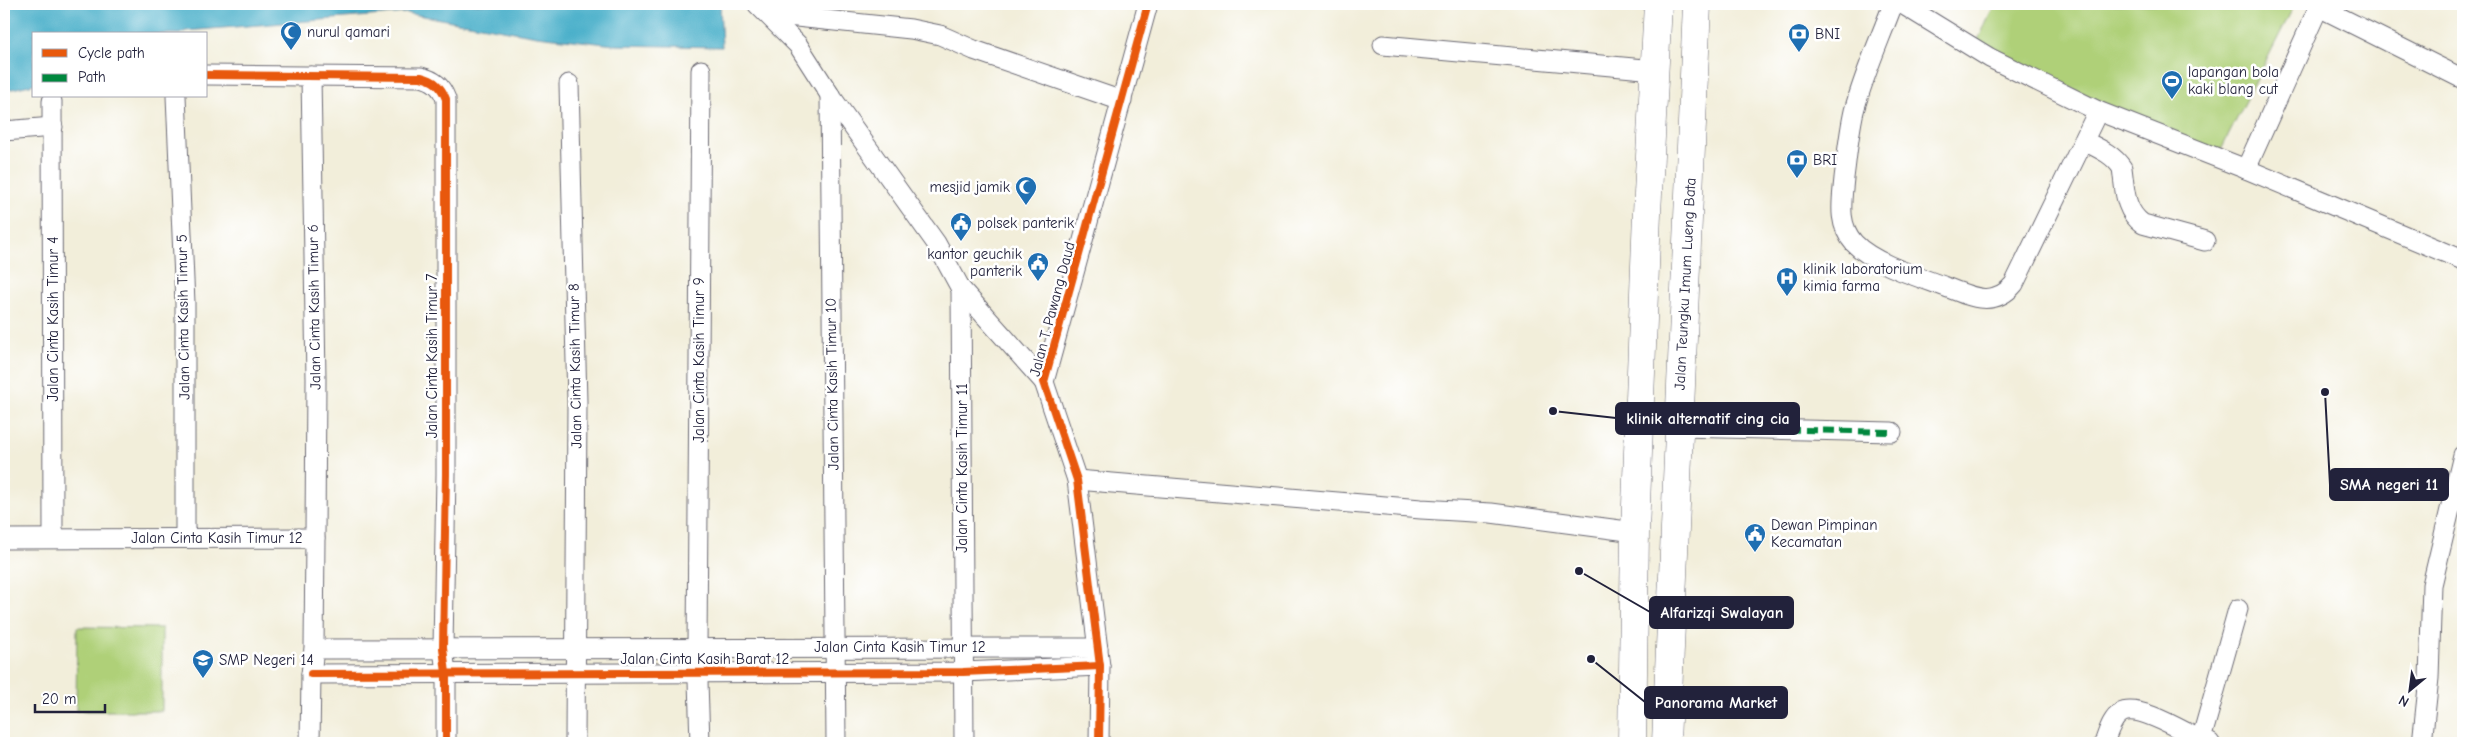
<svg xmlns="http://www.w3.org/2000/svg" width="2467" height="747" font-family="'Comic Neue',sans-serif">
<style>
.green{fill:#afd078;stroke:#68795a}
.water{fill:#4bb0ca;stroke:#366982}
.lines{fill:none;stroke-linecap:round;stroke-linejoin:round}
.street-casing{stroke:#6b6973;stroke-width:21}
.highway-casing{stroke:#6b6973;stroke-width:29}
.street{stroke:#fff;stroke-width:19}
.highway{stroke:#fff;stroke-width:28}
.quiet{stroke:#00873e;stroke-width:6;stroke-dasharray:12 6;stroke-linecap:butt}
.cycleway-casing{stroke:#fff;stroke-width:11}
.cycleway{stroke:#e8590c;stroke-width:8}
.labels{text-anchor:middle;stroke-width:5;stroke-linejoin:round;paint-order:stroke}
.poi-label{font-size:15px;fill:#22223b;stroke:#fff;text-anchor:start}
.street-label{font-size:15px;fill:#22223b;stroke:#fff}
.leader{fill:none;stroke:#22223b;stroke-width:2}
.callout-dot{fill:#22223b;stroke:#fff;stroke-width:2}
.callout{fill:#22223b;stroke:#22223b;stroke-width:2}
.callout-label{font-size:16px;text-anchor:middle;font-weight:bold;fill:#fff}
</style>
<rect width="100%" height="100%" fill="#fff"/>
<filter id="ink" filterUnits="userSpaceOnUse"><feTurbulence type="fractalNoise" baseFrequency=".02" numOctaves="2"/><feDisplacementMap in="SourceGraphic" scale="10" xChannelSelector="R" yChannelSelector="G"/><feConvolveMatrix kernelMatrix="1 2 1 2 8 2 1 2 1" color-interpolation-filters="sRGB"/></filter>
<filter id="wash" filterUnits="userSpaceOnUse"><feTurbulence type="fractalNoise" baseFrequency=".0096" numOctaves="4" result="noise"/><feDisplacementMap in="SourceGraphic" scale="20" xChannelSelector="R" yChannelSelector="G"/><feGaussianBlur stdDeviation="1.12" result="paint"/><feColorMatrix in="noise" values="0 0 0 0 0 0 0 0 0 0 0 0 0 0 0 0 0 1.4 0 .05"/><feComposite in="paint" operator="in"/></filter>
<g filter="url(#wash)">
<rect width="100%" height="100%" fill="#f2eeda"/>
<!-- green -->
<g class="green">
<polygon points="1995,4 2295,4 2218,156 1976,44"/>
<polygon points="77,627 162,628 162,711 76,711"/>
</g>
<!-- water -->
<polygon class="water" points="4,4 720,4 722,47 615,45 537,36 406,13 186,31 180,34 34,34 34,84 4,91"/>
</g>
<g filter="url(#ink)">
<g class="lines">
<!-- street casing -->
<g class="street-casing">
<g id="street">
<polyline points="757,4 798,45 830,95 936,243 961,289 1044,382"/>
<path d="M1893 4C1880 39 1864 74 1854 111 1849 133 1847 155 1844 178 1842 201 1837 224 1854 243 1874 264 1919 277 1946 287 1971 297 1994 308 2014 284L2098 111"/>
<polyline points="1902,4 1990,58 2098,111 2246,169 2463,260"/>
<polyline points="2319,7 2463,79"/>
<polyline points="768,14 911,29 940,35 974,50 1122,101"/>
<polyline points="1383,45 1655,70"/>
<path d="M206 75 421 77C434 80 441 86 446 99V474L443 648 446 673V743"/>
<polyline points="311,76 316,379 315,538"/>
<polyline points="569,84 577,402 575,743"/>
<polyline points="830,95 836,743"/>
<polyline points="176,96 185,303 185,538"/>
<polyline points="52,101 53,537"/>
<polyline points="4,131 53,127"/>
<path d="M2084 141C2098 148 2113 154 2122 168 2125 189 2124 211 2143 224L2205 241"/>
<polyline points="2246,169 2320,4"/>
<polyline points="961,289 964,743"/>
<polyline points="1679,427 1892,432"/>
<polyline points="1077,480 1421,509 1491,513 1635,532"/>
<polyline points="4,539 315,538 314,649 311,674 310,743"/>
<polyline points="314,649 1098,648"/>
<polyline points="311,674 963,672 1100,666"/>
<polyline points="700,743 697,650 701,70"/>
<polyline points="1099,743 1100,666 1077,480 1044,382 1148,4"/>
<path d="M2104 743C2108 733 2111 719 2121 713 2138 703 2184 732 2201 740"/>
<polyline points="2210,743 2201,740 2238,609"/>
<polyline points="2422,743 2429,678 2432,585 2463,455"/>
</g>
</g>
<!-- highway casing -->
<g class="highway-casing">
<g id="highway">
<polyline points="1632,743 1635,532 1647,213 1658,4"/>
<polyline points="1666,743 1697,4"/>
</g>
</g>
<!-- street -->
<use href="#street" class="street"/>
<!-- highway -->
<use href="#highway" class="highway"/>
<!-- quiet -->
<polyline class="quiet" points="1679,427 1892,432"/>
<!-- cycleway casing -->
<g class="cycleway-casing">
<g id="cycleway">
<path d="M206 75 421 77C434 80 441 86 446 99V474L443 648 446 673V743"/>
<polyline points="311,674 963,672 1100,666"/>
<polyline points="1099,743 1100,666 1077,480 1044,382 1148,4"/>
</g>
</g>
<!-- cycleway -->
<use href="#cycleway" class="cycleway"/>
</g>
</g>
<!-- icons -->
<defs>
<g id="mosque-pin" transform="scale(1.125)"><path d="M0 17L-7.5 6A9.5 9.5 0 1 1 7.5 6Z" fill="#1f6fb2" stroke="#fff"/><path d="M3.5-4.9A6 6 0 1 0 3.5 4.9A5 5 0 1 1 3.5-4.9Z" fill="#fff"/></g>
<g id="bank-pin" transform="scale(1.125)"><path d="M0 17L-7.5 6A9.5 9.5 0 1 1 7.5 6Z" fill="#1f6fb2" stroke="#fff"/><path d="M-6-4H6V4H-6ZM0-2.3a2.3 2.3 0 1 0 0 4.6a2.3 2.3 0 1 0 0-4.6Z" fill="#fff"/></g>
<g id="stadium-pin" transform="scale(1.125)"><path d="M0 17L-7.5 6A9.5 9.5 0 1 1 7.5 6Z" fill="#1f6fb2" stroke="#fff"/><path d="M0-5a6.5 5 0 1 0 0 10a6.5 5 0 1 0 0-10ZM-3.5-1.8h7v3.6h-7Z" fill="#fff"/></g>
<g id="civic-pin" transform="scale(1.125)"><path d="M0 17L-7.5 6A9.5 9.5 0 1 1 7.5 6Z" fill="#1f6fb2" stroke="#fff"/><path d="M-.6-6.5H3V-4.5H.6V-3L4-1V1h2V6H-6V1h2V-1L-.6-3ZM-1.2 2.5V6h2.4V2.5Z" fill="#fff"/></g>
<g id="hospital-pin" transform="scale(1.125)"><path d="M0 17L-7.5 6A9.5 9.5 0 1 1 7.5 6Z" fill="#1f6fb2" stroke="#fff"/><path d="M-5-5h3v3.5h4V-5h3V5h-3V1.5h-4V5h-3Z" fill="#fff"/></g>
<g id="school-pin" transform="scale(1.125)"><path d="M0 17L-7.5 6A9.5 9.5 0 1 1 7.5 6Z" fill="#1f6fb2" stroke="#fff"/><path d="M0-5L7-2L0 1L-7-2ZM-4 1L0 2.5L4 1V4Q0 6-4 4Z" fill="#fff"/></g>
</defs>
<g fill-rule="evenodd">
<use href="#mosque-pin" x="291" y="32"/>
<use href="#bank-pin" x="1799" y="34"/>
<use href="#stadium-pin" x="2172" y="81"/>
<use href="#bank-pin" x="1797" y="160"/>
<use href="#mosque-pin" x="1026" y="187"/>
<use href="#civic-pin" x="961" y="223"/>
<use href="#civic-pin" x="1038" y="263"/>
<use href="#hospital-pin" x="1787" y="278"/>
<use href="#civic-pin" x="1755" y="534"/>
<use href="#school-pin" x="203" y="660"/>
</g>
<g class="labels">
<!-- poi labels -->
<g class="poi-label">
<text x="307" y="37">nurul qamari</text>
<text x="1815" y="39">BNI</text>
<text x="2188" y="77">lapangan bola<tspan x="2188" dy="17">kaki blang cut</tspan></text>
<text x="1813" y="165">BRI</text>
<text x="1010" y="192" text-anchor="end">mesjid jamik</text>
<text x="977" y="228">polsek panterik</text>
<text x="1022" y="259" text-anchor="end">kantor geuchik<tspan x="1022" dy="17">panterik</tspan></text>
<text x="1803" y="274">klinik laboratorium<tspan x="1803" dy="17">kimia farma</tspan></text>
<text x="1771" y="530">Dewan Pimpinan<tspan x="1771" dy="17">Kecamatan</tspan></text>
<text x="219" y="665">SMP Negeri 14</text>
</g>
<!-- street labels -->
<g class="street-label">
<text transform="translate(1685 284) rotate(-87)" y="5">Jalan Teungku Imum Lueng Bata</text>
<text transform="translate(314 307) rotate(-91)" y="5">Jalan Cinta Kasih Timur 6</text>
<text transform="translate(1052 309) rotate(-75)" y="5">Jalan T. Pawang Daud</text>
<text transform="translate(183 317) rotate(-91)" y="5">Jalan Cinta Kasih Timur 5</text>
<text transform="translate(53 319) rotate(-90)" y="5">Jalan Cinta Kasih Timur 4</text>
<text transform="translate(432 356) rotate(-90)" y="5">Jalan Cinta Kasih Timur 7</text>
<text transform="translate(699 360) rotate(-90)" y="5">Jalan Cinta Kasih Timur 9</text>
<text transform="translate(575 366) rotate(-91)" y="5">Jalan Cinta Kasih Timur 8</text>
<text transform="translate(832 384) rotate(-91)" y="5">Jalan Cinta Kasih Timur 10</text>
<text transform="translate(962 468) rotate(-90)" y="5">Jalan Cinta Kasih Timur 11</text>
<text x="217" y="543">Jalan Cinta Kasih Timur 12</text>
<text x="900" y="652">Jalan Cinta Kasih Timur 12</text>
<text x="705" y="664">Jalan Cinta Kasih Barat 12</text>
</g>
</g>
<!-- callouts -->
<path class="leader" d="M1553 411L1616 418M2325 392L2330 485M1579 571L1650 612M1591 659L1645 702"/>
<g class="callout-dot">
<circle cx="1553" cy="411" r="5"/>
<circle cx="2325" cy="392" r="5"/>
<circle cx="1579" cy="571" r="5"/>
<circle cx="1591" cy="659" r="5"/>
</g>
<g class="callout">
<rect x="1616" y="403" width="183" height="31" rx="5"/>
<rect x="2330" y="469" width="118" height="31" rx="5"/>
<rect x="1650" y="597" width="143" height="31" rx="5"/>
<rect x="1645" y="687" width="142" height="31" rx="5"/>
</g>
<g class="callout-label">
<text x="1708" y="424">klinik alternatif cing cia</text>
<text x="2389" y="490">SMA negeri 11</text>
<text x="1722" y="618">Alfarizqi Swalayan</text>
<text x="1716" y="708">Panorama Market</text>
</g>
<!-- margin -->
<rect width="2467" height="747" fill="none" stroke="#fff" stroke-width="20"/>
<!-- legend -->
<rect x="32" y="32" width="175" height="65" fill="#ffffff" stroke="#a7a7b1"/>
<rect x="42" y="49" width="25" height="8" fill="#e8590c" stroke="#a7a7b1"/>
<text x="78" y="58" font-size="15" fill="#22223b">Cycle path</text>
<rect x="42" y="74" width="25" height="8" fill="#00873e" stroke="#a7a7b1"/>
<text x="78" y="82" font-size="15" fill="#22223b">Path</text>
<!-- north arrow -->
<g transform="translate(2410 690) rotate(209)" stroke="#ffffff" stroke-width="4" paint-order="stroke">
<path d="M0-4L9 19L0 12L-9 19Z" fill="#22223b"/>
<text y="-8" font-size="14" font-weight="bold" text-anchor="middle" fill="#22223b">N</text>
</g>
<!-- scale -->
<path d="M35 704v8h70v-8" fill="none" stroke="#22223b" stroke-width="2.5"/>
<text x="42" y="704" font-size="15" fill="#22223b" stroke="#ffffff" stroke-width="4" paint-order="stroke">20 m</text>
</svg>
